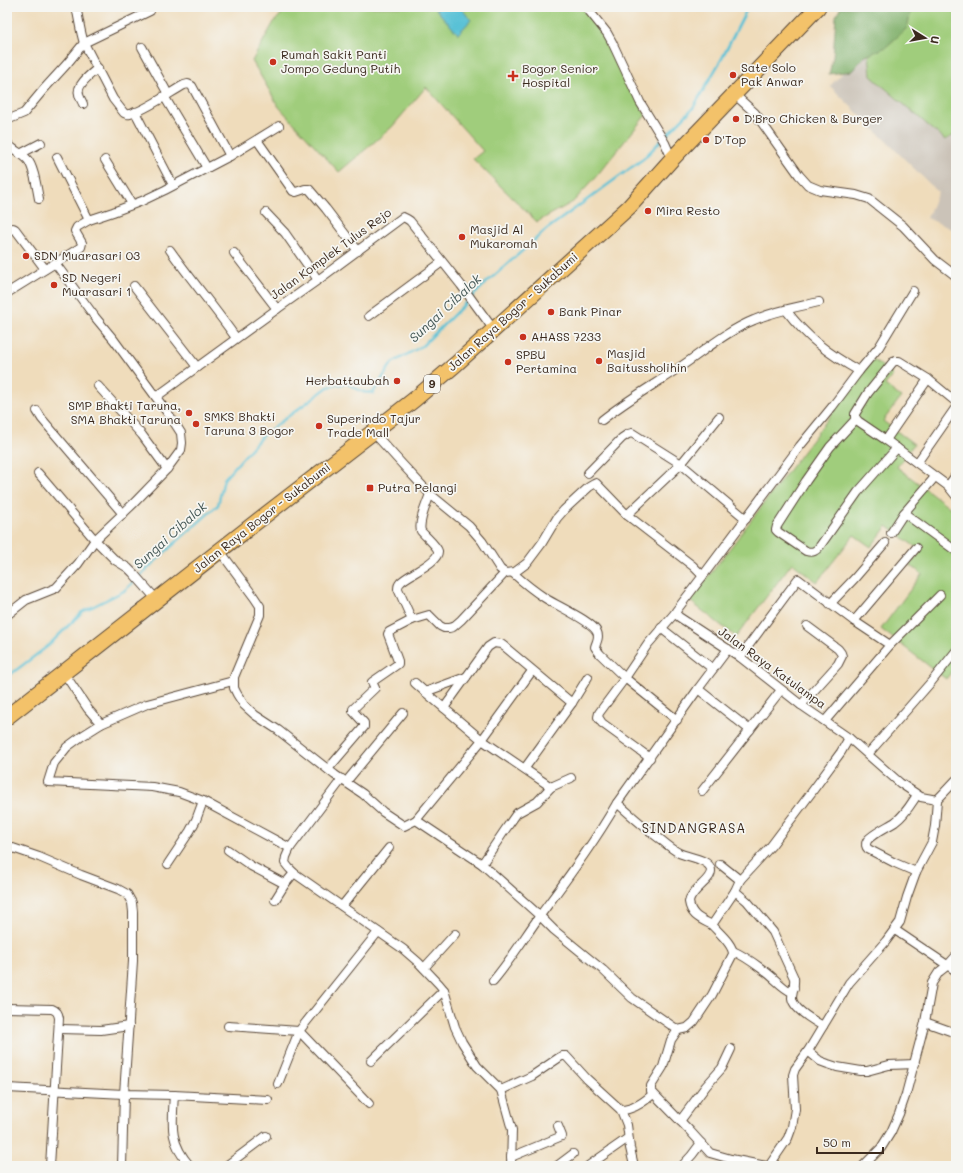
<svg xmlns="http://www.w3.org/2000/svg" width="963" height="1173" font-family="Mali,sans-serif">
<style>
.industrial{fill:#cbc3b8}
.green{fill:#a0cd7b;stroke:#6e7c4c}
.forest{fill:#80b06b;stroke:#5e6d44}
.water{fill:#59c1d6;stroke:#4a767a}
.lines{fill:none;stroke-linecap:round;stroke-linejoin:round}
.stream{stroke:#59c1d6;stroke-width:2.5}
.street-casing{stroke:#564536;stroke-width:10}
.highway-casing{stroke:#564536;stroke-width:17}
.street{stroke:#fff;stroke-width:8}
.highway{stroke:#f3c26a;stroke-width:15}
.poi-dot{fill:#c8321e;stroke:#f6f6f2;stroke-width:1.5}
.labels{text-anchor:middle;stroke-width:3.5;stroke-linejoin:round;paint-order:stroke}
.shield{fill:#f6f6f2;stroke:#73675e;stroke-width:1}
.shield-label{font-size:11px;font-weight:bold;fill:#3b2a1e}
.poi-label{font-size:12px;fill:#3b2a1e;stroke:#f6f6f2;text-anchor:start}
.street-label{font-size:12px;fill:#3b2a1e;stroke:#f6f6f2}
.water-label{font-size:13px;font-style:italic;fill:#445755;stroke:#f6f6f2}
.neighbourhood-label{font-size:13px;letter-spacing:1px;fill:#3b2a1e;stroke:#f6f6f2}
</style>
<rect width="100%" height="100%" fill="#f6f6f2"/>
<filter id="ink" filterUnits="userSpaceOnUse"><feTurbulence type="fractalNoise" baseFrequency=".025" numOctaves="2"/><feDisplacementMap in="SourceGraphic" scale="8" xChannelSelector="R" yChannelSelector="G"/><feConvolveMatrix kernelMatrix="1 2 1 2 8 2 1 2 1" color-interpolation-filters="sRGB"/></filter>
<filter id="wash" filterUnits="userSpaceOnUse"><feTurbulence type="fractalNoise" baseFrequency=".012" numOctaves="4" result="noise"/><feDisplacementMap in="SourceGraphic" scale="16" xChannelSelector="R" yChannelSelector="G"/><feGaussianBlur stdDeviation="0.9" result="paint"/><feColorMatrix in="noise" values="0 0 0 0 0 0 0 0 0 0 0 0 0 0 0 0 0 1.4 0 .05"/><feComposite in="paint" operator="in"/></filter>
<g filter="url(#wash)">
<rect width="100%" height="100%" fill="#efdcbb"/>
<!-- industrial -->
<polygon class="industrial" points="956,7 956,231 927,218 938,192 830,86 861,54"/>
<!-- green -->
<g class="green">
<polygon points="288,7 584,7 610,45 646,115 594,179 573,202 537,222 473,159 483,151 426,87 392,127 339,172 279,107 252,61 274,22"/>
<polygon points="903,7 956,7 956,134 945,140 871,76 869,53"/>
<polygon points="873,359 893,375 885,385 901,397 883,421 914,444 897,467 956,512 956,666 946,679 881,629 922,574 910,565 921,551 887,526 871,547 854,535 817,582 792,563 736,637 690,601"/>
</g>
<!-- forest -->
<polygon class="forest" points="841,7 912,7 907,28 886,47 864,57 852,71 829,74 833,57 836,16"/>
<!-- water -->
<polygon class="water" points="434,7 460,7 471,20 458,34"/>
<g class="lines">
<!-- stream -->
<polyline class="stream" points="7,677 48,646 82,612 124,591 165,552 218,505 224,479 263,435 328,387 346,383 363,392 373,393 392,363 422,346 487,282 547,229 643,159 693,108 721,60 748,7"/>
</g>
</g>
<g filter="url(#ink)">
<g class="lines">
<!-- street casing -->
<g class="street-casing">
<g id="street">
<path d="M76 7C79 19 80 31 84 43L113 99 124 113C127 114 127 115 130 114 143 112 171 92 184 85L188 84 192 86 230 156"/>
<polyline points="586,7 607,33 612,42 640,102 665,143 672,159"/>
<polyline points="142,47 168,94"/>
<polyline points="734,94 755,113 799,175 808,185 820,190 856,195 869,199 903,226 935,260 956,276"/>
<polyline points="164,96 207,168"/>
<path d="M83 104C82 101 79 97 79 94 76 85 91 74 98 68"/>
<polyline points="135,112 173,185"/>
<polyline points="7,120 24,113 44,89 66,65 84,43 150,11 148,7"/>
<polyline points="257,140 293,191 296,192 305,189 309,189 326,209 358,251"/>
<path d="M7 143C13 150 21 153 27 159 34 166 37 189 39 199"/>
<polyline points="20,154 41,143"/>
<polyline points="57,157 89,220"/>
<polyline points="105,160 132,204"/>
<polyline points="266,213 285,233 318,280"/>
<polyline points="7,233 13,228 15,229 45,269"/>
<path d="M170 250C191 280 215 308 236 338"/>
<polyline points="234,253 277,309"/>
<polyline points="134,286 197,367"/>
<polyline points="7,293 81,247 82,243 75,231 77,227 89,220 113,212 142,201 165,190 230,156 279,126"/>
<path d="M786 310C807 338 829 354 859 371"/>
<polyline points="369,316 442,262"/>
<polyline points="98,386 142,435 167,469"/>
<polyline points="156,397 277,309 318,280 403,217 407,219 410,221 461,285 494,330"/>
<polyline points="956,402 928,379 899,361 896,361 893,362 868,393 855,414 855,417 858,421 886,440 948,486 956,496"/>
<polyline points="37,411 42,419 123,514"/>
<path d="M856 419 830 447 806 481 777 526 776 530 778 532 806 551C813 553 816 551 820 546L858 492 897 448"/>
<path d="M602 420C627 400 654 385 680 367 704 351 727 331 754 320 774 311 798 307 819 302"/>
<polyline points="373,432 402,464 430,494 469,526 482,541 500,569 505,573 515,572 527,563 542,543 557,518 564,510 589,487 594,484 596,483 627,515 693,566 701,574 702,577 676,611 675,613 679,617 740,657 801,705 849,738 900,783 921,797 937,800 956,780"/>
<polyline points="886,440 928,379"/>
<polyline points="917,463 956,407"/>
<polyline points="38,473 95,540 115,560 128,568 133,573 157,600"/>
<polyline points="588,473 622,438 628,434 632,433 681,464 746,519"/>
<polyline points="948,486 956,475"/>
<path d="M430 494C427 503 418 522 421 531 425 536 437 546 438 551 439 563 406 575 400 583 398 585 398 586 398 589L412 620 429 615 440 626 444 628H449L453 627 461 620 505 573"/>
<polyline points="904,513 956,551"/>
<polyline points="627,515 681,464 719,417"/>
<polyline points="891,533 904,513 935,477"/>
<path d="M220 551 254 597 260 606V615L234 677V688L237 694 244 705 255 715 278 730 335 775 363 794 383 812 404 826 416 820 482 864 540 916 554 930 603 970 632 998 678 1030 687 1028 694 1022 712 995 733 954C733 944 719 933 712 925L735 891 740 880 771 846 811 793 841 752 849 738"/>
<path d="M513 573C523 582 534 591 545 598 557 606 592 621 597 632 600 638 596 642 595 647L600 654 625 678 677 720"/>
<polyline points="702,577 800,446 832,407 859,371 879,347 913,291"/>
<polyline points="830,604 854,579 885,543"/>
<polyline points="7,615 26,600 56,588 78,564 95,540 134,503 167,469 181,450 182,443 181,433 172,419 114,340 95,317 55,263"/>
<polyline points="854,621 916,548"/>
<polyline points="661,628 713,669"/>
<polyline points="890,645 940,595"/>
<polyline points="740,657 798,579 854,621 890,645 825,721"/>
<polyline points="64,673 88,709 101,724"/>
<polyline points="233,681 147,704 101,724 82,736 67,747 54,763 48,782 152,787 179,792 203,801 290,848"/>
<polyline points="415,683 425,692 482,740 551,787"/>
<polyline points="698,689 750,730"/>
<polyline points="425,692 466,677"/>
<polyline points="801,705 838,664 842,656 841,653 838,649 807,626"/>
<polyline points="444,708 488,647 494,643 501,644 505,647 572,703"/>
<polyline points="868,754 932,681 956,651"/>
<polyline points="650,758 602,723 598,717 599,713 625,678 648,644 675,613"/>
<polyline points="525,768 572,703 588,677"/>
<polyline points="328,769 364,727 364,723 353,711 353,709 375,688 372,682 398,664 398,661 388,634 389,632 412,620"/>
<polyline points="342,779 290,848 286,857 285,863 289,868 294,873 403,949 418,962 439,984 444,990 455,1027 462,1042 477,1066 501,1090 512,1130 511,1166"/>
<polyline points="346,782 403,713"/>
<polyline points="702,791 781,690"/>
<path d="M617 803C631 815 645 828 660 839 666 844 672 849 679 853 687 857 710 859 711 870 712 881 691 889 689 902 691 916 701 919 712 925"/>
<polyline points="416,820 482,740 532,671"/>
<polyline points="7,846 39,857 81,875 118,889 127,894 132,903 133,912 133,961 124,1094 122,1166"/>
<polyline points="228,850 251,866 285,884 294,873"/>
<polyline points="168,864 190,831 196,820 203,801"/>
<polyline points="482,864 505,830 517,813 537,802 551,787 571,778"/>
<polyline points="720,864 740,880"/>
<path d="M916 872 895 863 868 849C866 847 865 844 867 841 870 835 889 826 895 822 905 815 911 804 917 795"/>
<path d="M735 891 747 901 773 932 794 978C795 985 792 991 792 998 793 1009 814 1021 823 1026"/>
<polyline points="275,900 285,884"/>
<polyline points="342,906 389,848"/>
<polyline points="895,930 956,971"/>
<path d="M733 951C745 956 755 964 766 972 772 976 785 990 790 991L794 988"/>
<polyline points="424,968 455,934"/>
<path d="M493 981C510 961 524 938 539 917 566 880 594 843 617 803L698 689 728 649"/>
<path d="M7 1008 52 1009C57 1011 58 1013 59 1018L50 1166"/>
<polyline points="925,1022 953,1032 956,1034"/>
<polyline points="228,1026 299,1031 369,1104"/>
<polyline points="59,1029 101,1030 129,1026"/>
<polyline points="678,1030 671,1040 663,1067 651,1086 651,1091 690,1131 710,1153 731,1159 766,1166"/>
<polyline points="808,1051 820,1061 828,1064 837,1067 861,1071 867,1071 889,1065 915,1064"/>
<polyline points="371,1061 444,990"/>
<polyline points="278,1084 299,1031 378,932"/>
<polyline points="7,1088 124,1094 174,1095 268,1100"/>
<polyline points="501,1090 532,1076 560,1057 562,1056 566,1056 587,1079 621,1110 627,1125 630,1148 634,1166"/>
<path d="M174 1095C172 1125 169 1142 190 1166"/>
<path d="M621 1110C633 1110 644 1102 653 1094"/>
<polyline points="680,1121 706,1086 722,1068 731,1049"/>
<polyline points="511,1157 562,1136 558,1126"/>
<polyline points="226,1166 266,1136"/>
<polyline points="557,1166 573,1154"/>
<polyline points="588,1166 628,1138"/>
<polyline points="682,1166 692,1155 701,1143"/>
<polyline points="769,1166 788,1138 792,1127 795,1109 793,1075 795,1069 808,1051 849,983 886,941 900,922 907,897 916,872 932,842 935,826 937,800"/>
<polyline points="863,1166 881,1148 891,1132 899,1114 906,1094 925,1022 932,983 939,972 948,965 956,956"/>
</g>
</g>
<!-- highway casing -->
<g class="highway-casing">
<polyline id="highway" points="7,717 264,516 373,432 415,399 456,364 629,207 672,159 818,7"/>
</g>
<!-- street -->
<use href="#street" class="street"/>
<!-- highway -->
<use href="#highway" class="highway"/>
</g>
</g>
<!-- markers -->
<g class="poi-dot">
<circle cx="273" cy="62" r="4"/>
<circle cx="733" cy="75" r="4"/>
<path d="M511 70h4v4h4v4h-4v4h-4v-4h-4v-4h4z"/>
<circle cx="736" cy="119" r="4"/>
<circle cx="706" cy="140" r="4"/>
<circle cx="648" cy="211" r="4"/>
<circle cx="462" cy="237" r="4"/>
<circle cx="26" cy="256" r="4"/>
<circle cx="54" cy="285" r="4"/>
<circle cx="551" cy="312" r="4"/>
<circle cx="523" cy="337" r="4"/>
<circle cx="599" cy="361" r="4"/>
<circle cx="508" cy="362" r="4"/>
<circle cx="397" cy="381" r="4"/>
<circle cx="189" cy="413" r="4"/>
<circle cx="196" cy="424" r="4"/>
<circle cx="319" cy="426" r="4"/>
<rect x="366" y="484" width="8" height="8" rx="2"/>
</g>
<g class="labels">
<!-- shield labels -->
<rect class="shield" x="424" y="375" width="16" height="18" rx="3"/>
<g class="shield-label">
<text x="432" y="388">9</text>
</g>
<!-- poi labels -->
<g class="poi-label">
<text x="281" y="59">Rumah Sakit Panti<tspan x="281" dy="14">Jompo Gedung Putih</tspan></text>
<text x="741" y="72">Sate Solo<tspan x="741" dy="14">Pak Anwar</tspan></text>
<text x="522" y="73">Bogor Senior<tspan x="522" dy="14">Hospital</tspan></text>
<text x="744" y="123">D'Bro Chicken &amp; Burger</text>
<text x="714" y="144">D'Top</text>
<text x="656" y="215">Mira Resto</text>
<text x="470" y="234">Masjid Al<tspan x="470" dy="14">Mukaromah</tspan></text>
<text x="34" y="260">SDN Muarasari 03</text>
<text x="62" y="282">SD Negeri<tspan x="62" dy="14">Muarasari 1</tspan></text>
<text x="559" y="316">Bank Pinar</text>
<text x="531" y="341">AHASS 7233</text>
<text x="607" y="358">Masjid<tspan x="607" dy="14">Baitussholihin</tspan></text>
<text x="516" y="359">SPBU<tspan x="516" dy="14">Pertamina</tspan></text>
<text x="389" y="385" text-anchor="end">Herbattaubah</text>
<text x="181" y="410" text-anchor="end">SMP Bhakti Taruna,<tspan x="181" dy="14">SMA Bhakti Taruna</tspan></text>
<text x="204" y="421">SMKS Bhakti<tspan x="204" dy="14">Taruna 3 Bogor</tspan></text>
<text x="327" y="423">Superindo Tajur<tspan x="327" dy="14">Trade Mall</tspan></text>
<text x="378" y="492">Putra Pelangi</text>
</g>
<!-- street labels -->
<g class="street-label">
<text transform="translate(331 254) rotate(-36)" y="4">Jalan Komplek Tulus Rejo</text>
<text transform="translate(513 312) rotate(-42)" y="4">Jalan Raya Bogor - Sukabumi</text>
<text transform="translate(262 518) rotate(-38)" y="4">Jalan Raya Bogor - Sukabumi</text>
<text transform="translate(772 668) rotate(36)" y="4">Jalan Raya Katulampa</text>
</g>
<!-- water labels -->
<g class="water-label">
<text transform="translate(445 308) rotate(-43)" y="5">Sungai Cibalok</text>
<text transform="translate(170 535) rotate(-42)" y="5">Sungai Cibalok</text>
</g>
<!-- neighbourhood labels -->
<g class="neighbourhood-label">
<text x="694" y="833">SINDANGRASA</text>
</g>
</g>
<!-- margin -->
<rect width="963" height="1173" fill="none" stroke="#f6f6f2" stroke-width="24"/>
<!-- north arrow -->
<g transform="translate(925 38) rotate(101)" stroke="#f6f6f2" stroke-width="3" paint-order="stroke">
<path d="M0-3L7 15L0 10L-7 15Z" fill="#3b2a1e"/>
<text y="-6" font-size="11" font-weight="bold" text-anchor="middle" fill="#3b2a1e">U</text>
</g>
<!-- scale -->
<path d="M817 1147v6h66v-6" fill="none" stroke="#3b2a1e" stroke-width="2"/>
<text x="823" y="1147" font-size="12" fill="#3b2a1e" stroke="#f6f6f2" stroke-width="3" paint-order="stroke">50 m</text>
</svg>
